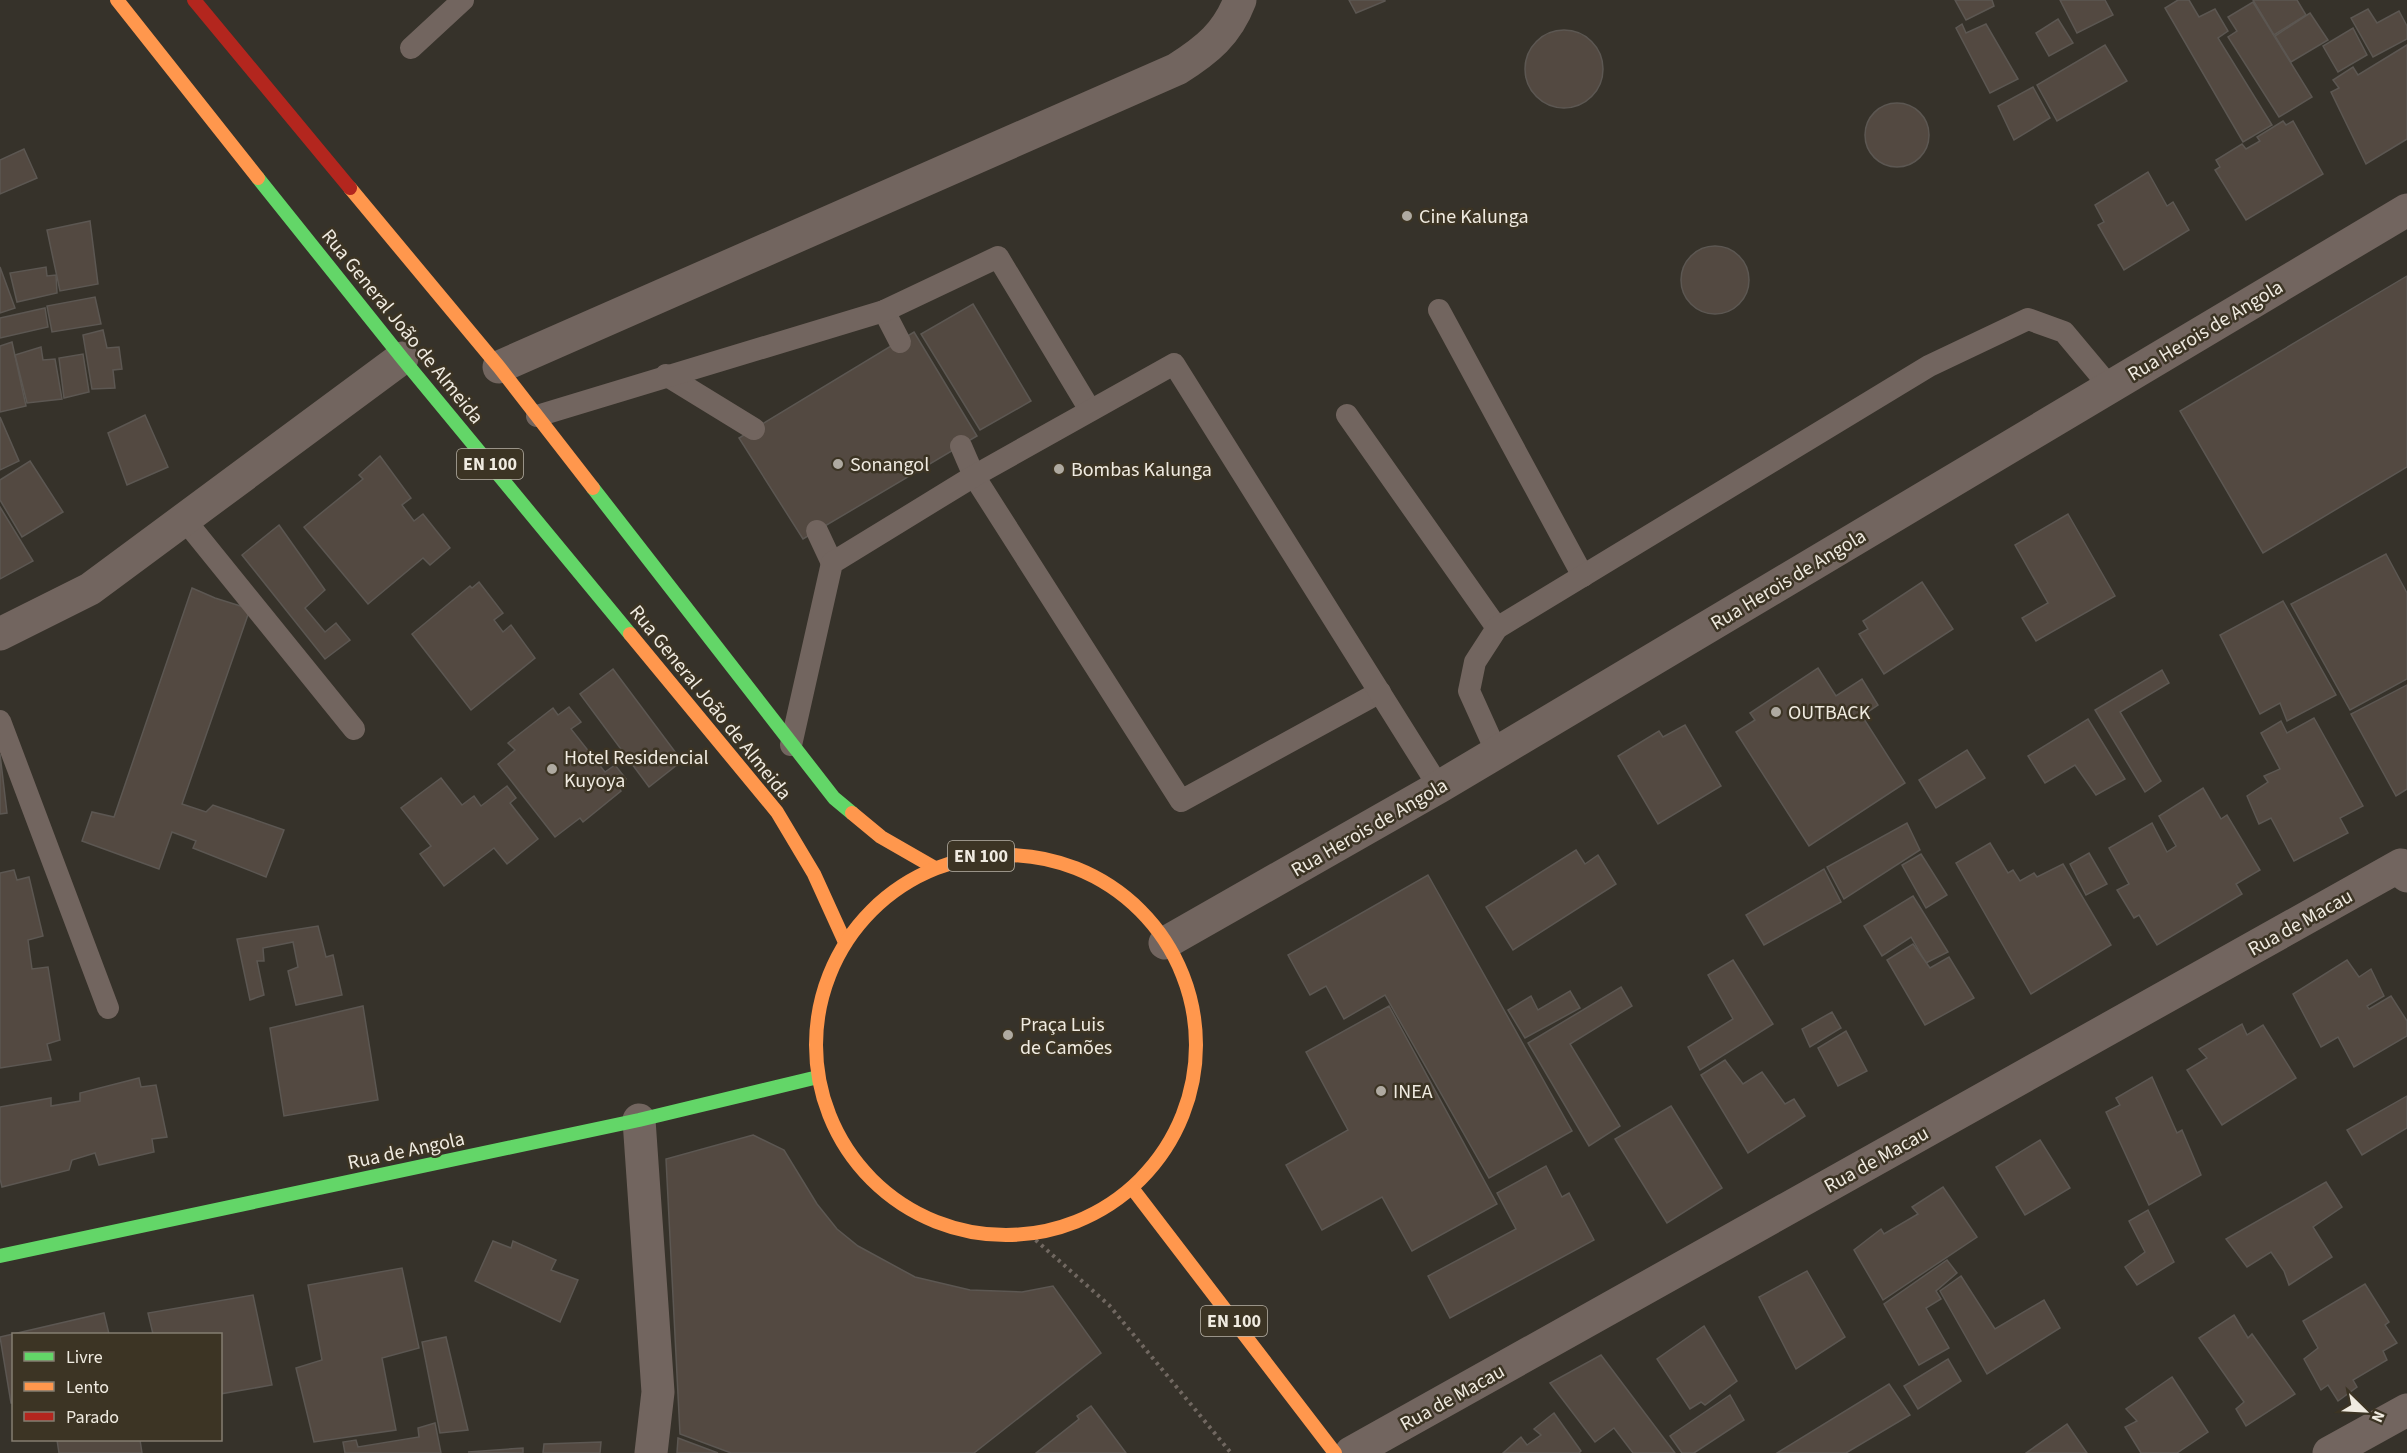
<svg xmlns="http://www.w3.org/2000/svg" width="2407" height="1453" font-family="'Source Sans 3',sans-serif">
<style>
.building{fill:#534941;stroke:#5c5752;stroke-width:1.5}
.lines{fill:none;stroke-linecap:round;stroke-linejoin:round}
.path{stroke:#716861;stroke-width:4;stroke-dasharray:3 4.5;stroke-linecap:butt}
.lane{stroke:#72655f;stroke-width:22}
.street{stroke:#72655f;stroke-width:33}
.fast{stroke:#63d668;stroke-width:14}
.slow{stroke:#ff974d;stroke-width:14}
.jam{stroke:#b3261e;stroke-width:14}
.poi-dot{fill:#afaaa1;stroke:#3c3424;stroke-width:2}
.labels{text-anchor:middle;stroke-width:5;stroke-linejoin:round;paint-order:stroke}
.shield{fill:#3c3424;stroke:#bab4a8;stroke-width:1.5}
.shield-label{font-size:18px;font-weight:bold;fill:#f0ebe1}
.poi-label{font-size:20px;fill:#f0ebe1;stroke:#3c3424;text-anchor:start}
.street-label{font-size:20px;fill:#f0ebe1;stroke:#3c3424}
</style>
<rect width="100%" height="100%" fill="#36322a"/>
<!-- building -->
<g class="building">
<polygon points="1349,0 1385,0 1385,1 1356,13"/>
<polygon points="1955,0 1992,0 1994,6 1966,20"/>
<polygon points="2060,0 2105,0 2113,15 2077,33"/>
<polygon points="2178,0 2189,0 2199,17 2215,9 2228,31 2218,38 2272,125 2243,142 2165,8"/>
<polygon points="2253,0 2297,0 2306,15 2274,35"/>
<polygon points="2253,2 2312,97 2279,117 2228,37 2237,31 2228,17"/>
<polygon points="2368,9 2377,23 2399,11 2407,26 2407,39 2373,57 2351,18"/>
<polygon points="2310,13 2328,40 2291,62 2275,36"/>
<polygon points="2058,19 2073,43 2049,56 2036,33"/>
<polygon points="1962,24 1966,33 1986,24 2018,79 1990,93 1956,28"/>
<polygon points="2353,28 2367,55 2338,72 2323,46"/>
<circle cx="1564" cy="69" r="39"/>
<polygon points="2105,45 2127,81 2057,121 2037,85"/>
<polygon points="2407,45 2407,139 2366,164 2331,92 2339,88 2333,80 2353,67 2358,75"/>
<polygon points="2033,87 2050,118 2014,140 1998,106"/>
<circle cx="1897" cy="135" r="32"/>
<polygon points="2283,121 2286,125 2293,121 2323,174 2246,220 2215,170 2220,167 2216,160 2242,144 2246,149 2260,141 2257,137"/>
<polygon points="24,149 37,178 0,194 0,160"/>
<polygon points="2148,172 2167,206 2173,202 2189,230 2124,270 2098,225 2104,222 2095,205"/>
<polygon points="90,221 98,284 60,291 47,230"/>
<circle cx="1715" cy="280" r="34"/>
<polygon points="0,267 15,308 0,313"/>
<polygon points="46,267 47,276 56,275 57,293 17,302 10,273"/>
<polygon points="2407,276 2407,467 2263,553 2180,411"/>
<polygon points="95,297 101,324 52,332 47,306"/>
<polygon points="973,304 1031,401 980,430 921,334"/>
<polygon points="45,308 48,327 0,338 0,318"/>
<polygon points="103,330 107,348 119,347 122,369 113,370 115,388 92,389 83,335"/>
<polygon points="914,332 977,436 803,539 739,438"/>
<polygon points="12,342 26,406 0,412 0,346"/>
<polygon points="41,347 43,360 55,359 62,399 27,403 15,355"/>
<polygon points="83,354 89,392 64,398 59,358"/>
<polygon points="145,415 168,467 127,485 108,433"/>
<polygon points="0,417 19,461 0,470"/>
<polygon points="380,456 411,498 402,505 414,521 423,514 450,548 430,565 423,558 368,604 304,527 363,479 359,475"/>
<polygon points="30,461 63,512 22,537 0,500 0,480"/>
<polygon points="0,507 33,561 0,579"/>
<polygon points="2068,514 2115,596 2036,641 2022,618 2048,603 2015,545"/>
<polygon points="279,525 325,590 305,608 325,632 336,623 350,640 325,659 242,555"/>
<polygon points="2386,554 2407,593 2407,679 2350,710 2291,604"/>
<polygon points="479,582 503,613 494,620 503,632 511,625 535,658 471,710 412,634 470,586 472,588"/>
<polygon points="1922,582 1953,629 1884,674 1859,634 1868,629 1863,621"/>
<polygon points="192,588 215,598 250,609 182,804 206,812 213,805 284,830 266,877 193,848 196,841 172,832 159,869 82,841 92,812 114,817"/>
<polygon points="2283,601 2336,695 2287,721 2280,703 2260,714 2220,635"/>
<polygon points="1818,668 1836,696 1862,679 1878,705 1862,716 1905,783 1809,846 1736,732 1755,720 1750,713"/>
<polygon points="613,669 682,761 649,787 580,694"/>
<polygon points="2162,670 2169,683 2120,712 2161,781 2145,792 2095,710"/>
<polygon points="2407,685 2407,789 2396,796 2351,714"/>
<polygon points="569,707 581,722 571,729 605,772 615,765 626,779 618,786 621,791 583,822 580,818 555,837 498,764 515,750 508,743 553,708 558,715"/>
<polygon points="2314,718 2363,806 2340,818 2348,833 2294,861 2271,818 2259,824 2247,796 2268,782 2264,776 2280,769 2261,733 2281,721 2287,733"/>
<polygon points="2088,719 2125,779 2096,795 2075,765 2045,783 2028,756"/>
<polygon points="1685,725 1721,786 1658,824 1618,756 1659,731 1663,737"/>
<polygon points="1967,750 1985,778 1936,808 1919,780"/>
<polygon points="0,754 7,813 0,814"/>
<polygon points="441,778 462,805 474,796 481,806 507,786 516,798 510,803 538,839 507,864 494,848 444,886 420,854 431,846 401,808"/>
<polygon points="2203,788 2221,819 2227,815 2260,870 2236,884 2242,894 2157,945 2139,915 2134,918 2117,890 2129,884 2109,848 2152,823 2167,852 2176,846 2159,816"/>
<polygon points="1907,823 1920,850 1844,899 1827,867"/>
<polygon points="1990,843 2008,873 2013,870 2020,881 2034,873 2037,877 2063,864 2111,945 2031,994 1956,863"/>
<polygon points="1576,850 1585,864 1598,855 1616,884 1513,950 1486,907"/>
<polygon points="2089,853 2107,884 2086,895 2070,864"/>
<polygon points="1921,854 1947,895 1926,908 1902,865"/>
<polygon points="1824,869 1841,902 1764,945 1746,915"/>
<polygon points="14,870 17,880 29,877 43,936 28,940 32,969 48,967 60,1040 47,1044 51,1060 0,1068 0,873"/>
<polygon points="1428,875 1572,1131 1489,1178 1385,995 1344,1019 1326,986 1310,995 1288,955"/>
<polygon points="1913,896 1948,952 1926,963 1911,937 1882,956 1864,926"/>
<polygon points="318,926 326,957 333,955 342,995 296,1005 288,971 298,967 293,942 263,948 264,961 257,961 264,995 250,1000 237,939"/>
<polygon points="1913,944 1930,968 1949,957 1974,998 1925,1025 1887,960"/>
<polygon points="1733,960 1773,1024 1700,1070 1688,1047 1733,1019 1708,975"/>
<polygon points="2347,960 2359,977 2371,969 2384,996 2367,1006 2369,1009 2391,996 2407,1021 2407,1036 2354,1067 2338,1037 2321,1047 2293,994"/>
<polygon points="1621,987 1632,1006 1570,1044 1620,1126 1589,1146 1528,1043"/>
<polygon points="1570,991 1580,1008 1525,1038 1508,1010 1531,996 1538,1010"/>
<polygon points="363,1006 378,1100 284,1116 270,1028"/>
<polygon points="1389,1006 1497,1204 1412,1251 1382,1197 1322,1230 1286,1165 1348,1130 1306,1052"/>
<polygon points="1832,1012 1841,1028 1810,1047 1802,1029"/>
<polygon points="2242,1024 2247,1035 2263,1025 2296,1078 2222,1125 2187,1070 2207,1058 2199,1049"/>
<polygon points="1846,1031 1867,1071 1838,1086 1818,1048"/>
<polygon points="1725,1060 1743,1084 1762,1072 1785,1104 1794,1099 1805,1116 1748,1153 1701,1075"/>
<polygon points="2152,1077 2177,1133 2182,1130 2201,1175 2149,1205 2106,1112 2120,1105 2116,1098"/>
<polygon points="139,1078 141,1087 156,1085 167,1137 152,1139 154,1152 99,1165 95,1153 72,1160 69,1170 2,1187 0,1179 0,1107 51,1098 51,1106 80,1101 80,1093"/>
<polygon points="2407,1096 2407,1128 2362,1155 2347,1130"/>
<polygon points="1671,1106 1722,1188 1667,1223 1615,1139"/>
<polygon points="753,1135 784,1150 817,1204 837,1229 858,1246 915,1277 970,1290 1022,1292 1053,1286 1101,1353 974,1453 731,1453 680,1434 666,1159"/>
<polygon points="2040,1140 2070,1188 2025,1215 1996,1167"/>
<polygon points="1546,1166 1562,1197 1569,1193 1594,1240 1450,1318 1428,1276 1516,1229 1497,1193"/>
<polygon points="2326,1182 2342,1207 2313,1227 2332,1257 2289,1285 2284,1271 2271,1252 2247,1267 2226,1239"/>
<polygon points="1943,1187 1977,1237 1883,1300 1854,1250 1881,1229 1884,1234 1918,1214 1912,1207"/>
<polygon points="2148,1210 2174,1262 2137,1285 2125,1267 2145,1252 2129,1221"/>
<polygon points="493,1241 511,1248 513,1241 556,1260 551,1270 578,1280 560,1322 475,1281"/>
<polygon points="1947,1260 1957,1273 1936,1291 1941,1299 1926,1308 1949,1348 1919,1365 1884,1304"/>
<polygon points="402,1268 419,1348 382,1358 396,1430 314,1442 296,1368 322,1360 308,1285"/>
<polygon points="1807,1271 1845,1337 1796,1369 1759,1297"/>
<polygon points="1961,1276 1995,1329 2044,1300 2060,1328 1987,1374 1940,1291"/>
<polygon points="2365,1284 2389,1322 2385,1325 2397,1343 2383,1351 2387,1360 2353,1380 2357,1387 2338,1401 2328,1385 2321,1390 2304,1359 2318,1348 2303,1321"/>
<polygon points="253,1295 272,1385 220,1394 220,1334 153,1334 148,1313"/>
<polygon points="104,1313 109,1334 14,1334 14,1403 11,1403 0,1337"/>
<polygon points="2234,1315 2248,1338 2252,1334 2295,1394 2246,1426 2236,1409 2244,1402 2199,1338"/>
<polygon points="1704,1326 1737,1381 1705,1405 1701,1402 1690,1409 1657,1359"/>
<polygon points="446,1337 468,1430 440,1433 422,1342"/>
<polygon points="1601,1355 1675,1453 1633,1453 1614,1428 1595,1442 1550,1383"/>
<polygon points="1948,1359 1961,1381 1918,1409 1904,1386"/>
<polygon points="2172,1377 2208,1432 2177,1453 2141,1453 2125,1427 2137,1421 2126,1409"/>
<polygon points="1889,1384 1910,1415 1846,1453 1777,1453"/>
<polygon points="1730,1395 1744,1420 1694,1453 1682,1453 1670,1436"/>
<polygon points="1091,1406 1126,1453 1036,1453 1079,1419 1077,1416"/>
<polygon points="1554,1413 1581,1451 1579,1453 1503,1453 1521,1437 1527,1445 1541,1435 1534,1429"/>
<polygon points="435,1423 441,1453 345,1453 343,1442 356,1440 358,1447 419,1437 418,1428"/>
<polygon points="2067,1424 2087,1453 2026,1453"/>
<polygon points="678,1438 718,1453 677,1453"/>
<polygon points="57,1440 140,1440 142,1453 59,1453"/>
<polygon points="601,1442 600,1453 543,1453 544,1444"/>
<polygon points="523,1448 523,1453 468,1452"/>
</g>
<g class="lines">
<!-- path -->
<polyline class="path" points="1030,1235 1109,1305 1231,1453"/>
<!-- lane -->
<g class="lane">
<polyline points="411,48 463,0"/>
<polyline points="1439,310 1583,576"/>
<polyline points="884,311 900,342"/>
<polyline points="666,375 754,429"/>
<polyline points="1347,415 1497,628"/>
<polyline points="537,416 884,311 998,257 1090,410"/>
<polyline points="961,446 974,476 1181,801 1380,692"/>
<polyline points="184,519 354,729"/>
<polyline points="817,531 832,563"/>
<polyline points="0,721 108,1008"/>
<polyline points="791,745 832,563 974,476 1174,364 1439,787"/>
<polyline points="1497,753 1469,691 1475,662 1497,628 1929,366 2028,319 2064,332 2110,387"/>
</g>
<!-- street -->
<g class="street">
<path d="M499 367 1177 69C1207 50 1227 34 1240 0"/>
<polyline points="0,634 90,589 402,358"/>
<polyline points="1165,943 1439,787 2407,210"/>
<polyline points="639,1120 658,1392 651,1453"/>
<polyline points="1351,1453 2401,865 2407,876"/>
<polyline points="2329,1453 2407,1410"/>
</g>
<!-- fast -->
<g class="fast">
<polyline points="258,178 402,358 630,634"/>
<polyline points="593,488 834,798 852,813"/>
<polyline points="0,1256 639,1120 818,1077"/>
</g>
<!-- slow -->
<g class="slow">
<polyline points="117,0 258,178"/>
<polyline points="350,188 499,367 593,488"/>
<polyline points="630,634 777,812 814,874 844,940"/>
<polyline points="852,813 881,837 935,868"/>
<circle cx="1006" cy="1045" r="190"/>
<polyline points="1132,1188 1335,1453"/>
</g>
<!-- jam -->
<polyline class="jam" points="194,0 350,188"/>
</g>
<!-- markers -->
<g class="poi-dot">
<circle cx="1407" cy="216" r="6"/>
<circle cx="838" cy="464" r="6"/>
<circle cx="1059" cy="469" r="6"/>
<circle cx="1776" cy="712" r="6"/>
<circle cx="552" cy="769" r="6"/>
<circle cx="1008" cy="1035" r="6"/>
<circle cx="1381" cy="1091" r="6"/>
</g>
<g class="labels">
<!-- shield labels -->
<g class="shield">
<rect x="457" y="449" width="66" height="30" rx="4.5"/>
<rect x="948" y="841" width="66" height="30" rx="4.5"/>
<rect x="1201" y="1306" width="66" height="30" rx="4.5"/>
</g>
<g class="shield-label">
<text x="490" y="470">EN 100</text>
<text x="981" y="862">EN 100</text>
<text x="1234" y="1327">EN 100</text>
</g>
<!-- poi labels -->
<g class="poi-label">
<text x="1419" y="223">Cine Kalunga</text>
<text x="850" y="471">Sonangol</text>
<text x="1071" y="476">Bombas Kalunga</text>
<text x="1788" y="719">OUTBACK</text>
<text x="564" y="764">Hotel Residencial<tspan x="564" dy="23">Kuyoya</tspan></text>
<text x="1020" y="1031">Praça Luis<tspan x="1020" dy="23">de Camões</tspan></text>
<text x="1393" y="1098">INEA</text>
</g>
<!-- street labels -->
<g class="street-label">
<text transform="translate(403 326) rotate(51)" y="7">Rua General João de Almeida</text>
<text transform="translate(2205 330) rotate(-31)" y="7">Rua Herois de Angola</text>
<text transform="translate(1788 579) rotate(-31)" y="7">Rua Herois de Angola</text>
<text transform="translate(711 702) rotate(51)" y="7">Rua General João de Almeida</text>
<text transform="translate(1369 827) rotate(-30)" y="7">Rua Herois de Angola</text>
<text transform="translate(2300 922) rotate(-29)" y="7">Rua de Macau</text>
<text transform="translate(406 1150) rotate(-12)" y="7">Rua de Angola</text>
<text transform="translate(1876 1159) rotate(-29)" y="7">Rua de Macau</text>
<text transform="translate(1452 1397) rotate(-29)" y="7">Rua de Macau</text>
</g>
</g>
<!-- legend -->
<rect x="12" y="1333" width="210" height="108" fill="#3c3424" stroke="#847d70" stroke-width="1.5"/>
<rect x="24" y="1352" width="30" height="9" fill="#63d668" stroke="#847d70" stroke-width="1.5"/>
<text x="66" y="1363" font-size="18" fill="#f0ebe1">Livre</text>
<rect x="24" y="1382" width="30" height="9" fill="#ff974d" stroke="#847d70" stroke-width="1.5"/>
<text x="66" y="1393" font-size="18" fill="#f0ebe1">Lento</text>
<rect x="24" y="1412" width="30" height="9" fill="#b3261e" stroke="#847d70" stroke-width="1.5"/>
<text x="66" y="1423" font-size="18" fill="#f0ebe1">Parado</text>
<!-- north arrow -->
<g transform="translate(2365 1411) rotate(114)" stroke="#3c3424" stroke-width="4.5" paint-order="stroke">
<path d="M0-4.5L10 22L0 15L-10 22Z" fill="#f0ebe1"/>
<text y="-9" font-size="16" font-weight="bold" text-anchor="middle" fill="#f0ebe1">N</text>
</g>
</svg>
